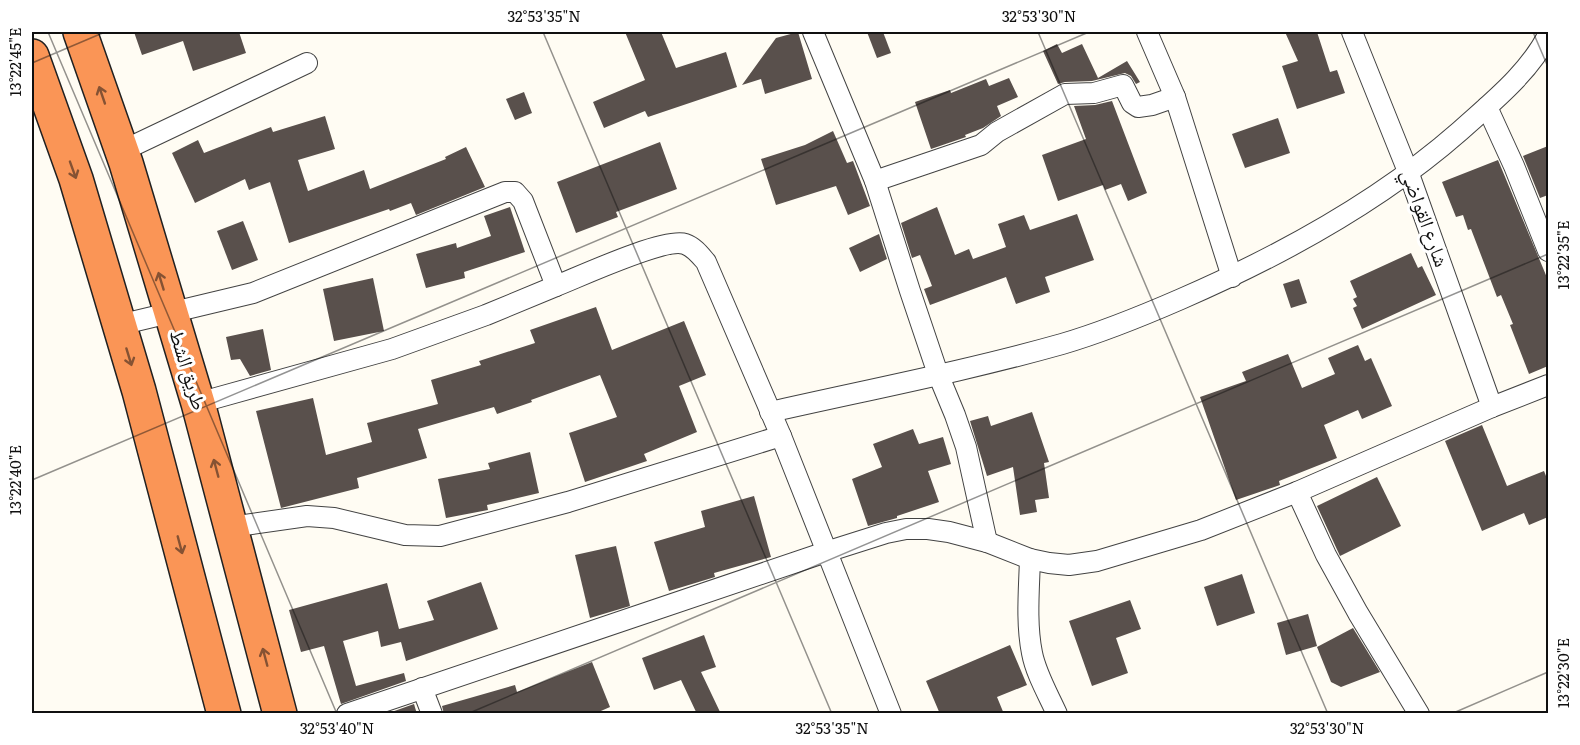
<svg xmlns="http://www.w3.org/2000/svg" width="1580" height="745" font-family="Literata,'Noto Naskh Arabic',serif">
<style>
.building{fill:#59504c}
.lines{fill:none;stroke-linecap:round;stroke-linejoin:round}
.street-casing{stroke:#434343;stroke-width:22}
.highway-casing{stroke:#212121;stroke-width:36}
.street{stroke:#fff;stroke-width:20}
.highway{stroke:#fa9556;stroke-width:33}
.oneway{stroke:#855233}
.ticks{fill:none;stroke:#101010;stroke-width:1.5;stroke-opacity:0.45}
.labels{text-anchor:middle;stroke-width:6;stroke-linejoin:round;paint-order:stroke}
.street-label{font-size:20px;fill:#101010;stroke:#fff}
.neatline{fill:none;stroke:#101010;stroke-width:2}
.ticks-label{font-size:15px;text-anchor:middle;fill:#101010}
</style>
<rect width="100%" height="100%" fill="#fffcf3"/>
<!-- building -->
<g class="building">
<polygon points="134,32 239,32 246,53 193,71 183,41 142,55"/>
<polygon points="625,32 661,32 676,68 726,52 737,87 648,117 645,111 604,128 593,102 645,80"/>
<polygon points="798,32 812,79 765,94 761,79 742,85 776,38"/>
<polygon points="867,32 883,32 891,53 877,58"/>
<polygon points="1285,32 1317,32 1330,72 1337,70 1345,93 1297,109 1282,66 1298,61"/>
<polygon points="1057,44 1062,53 1082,44 1098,78 1127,61 1140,82 1136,84 1131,76 1125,73 1092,81 1065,82 1058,84 1043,51"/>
<polygon points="1009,78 1018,97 997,106 1001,116 983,128 965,135 966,137 931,149 915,102 950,90 951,93 986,79 989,86"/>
<polygon points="524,92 532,113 515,120 506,99"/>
<polygon points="1112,101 1147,193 1128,201 1121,184 1105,190 1103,185 1058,201 1042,155 1086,139 1074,106 1095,105"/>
<polygon points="325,116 335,149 298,160 308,191 364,170 370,189 446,159 445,157 466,147 485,187 416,215 411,203 390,211 389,209 289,243 270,182 249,190 245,179 195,203 172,153 198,140 204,153 271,127 273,132"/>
<polygon points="1278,118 1290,153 1245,168 1232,134"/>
<polygon points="833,131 847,163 853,161 870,206 848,215 836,186 776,205 761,159 805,145"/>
<polygon points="660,142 677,189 616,212 618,217 576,233 557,182"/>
<polygon points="1548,146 1548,195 1540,198 1523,156"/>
<polygon points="1498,160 1548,280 1548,366 1529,374 1510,325 1513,324 1501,295 1497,297 1471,229 1468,230 1463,215 1456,217 1442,182"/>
<polygon points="510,207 525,252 464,272 465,278 426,288 416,254 456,243 457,248 491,236 484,216"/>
<polygon points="937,207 955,255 969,249 973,259 1006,247 998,224 1024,215 1030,230 1077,214 1094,260 1045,277 1050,292 1016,304 1006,277 930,305 924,289 932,286 920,255 912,258 901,223"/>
<polygon points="243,221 258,260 232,270 217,231"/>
<polygon points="879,234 887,259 860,272 849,248"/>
<polygon points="1411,253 1418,268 1422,266 1436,295 1362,329 1353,308 1357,306 1353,299 1357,297 1350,281"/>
<polygon points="373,278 384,331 334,341 323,289"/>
<polygon points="1299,279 1307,303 1291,308 1283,284"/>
<polygon points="596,307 612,350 684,321 706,375 679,386 697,432 644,454 647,461 585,482 569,433 617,417 600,375 531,400 532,402 497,414 494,407 418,429 427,458 357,478 359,488 281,508 256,411 313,398 326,455 372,442 367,423 438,404 431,380 481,365 479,361 535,343 530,330"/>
<polygon points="263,329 271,370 250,376 240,359 231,360 226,337"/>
<polygon points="1358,345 1365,361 1371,358 1392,406 1362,419 1358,410 1324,425 1337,458 1279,481 1280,485 1236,500 1200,397 1246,381 1242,372 1288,354 1302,388 1335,374 1328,358"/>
<polygon points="1032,412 1049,462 1044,463 1049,498 1035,500 1037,512 1020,515 1013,467 987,476 970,421 988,416 991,426"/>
<polygon points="1482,425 1507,486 1544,471 1548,481 1548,517 1529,525 1524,513 1482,531 1445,441"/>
<polygon points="913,429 919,444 943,437 951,464 928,471 939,502 897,516 897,518 868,526 852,479 882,467 873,444"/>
<polygon points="530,452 539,493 487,505 488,510 446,518 438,479 490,469 488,463"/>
<polygon points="1377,477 1401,526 1340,556 1317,506"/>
<polygon points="754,496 771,557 714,573 715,577 669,591 654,542 705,527 701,511"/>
<polygon points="616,546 630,606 590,618 575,555"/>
<polygon points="1242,574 1255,613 1217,626 1204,587"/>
<polygon points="481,582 498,629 406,661 401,642 381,647 378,631 343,641 356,686 404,673 406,681 341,704 324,646 301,652 289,610 387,583 399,629 434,620 427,601"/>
<polygon points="1130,600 1141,629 1116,638 1128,673 1092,686 1069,621"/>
<polygon points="1308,614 1317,646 1286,655 1277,623"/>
<polygon points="1353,628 1380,672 1341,687 1331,682 1317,647"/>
<polygon points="704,635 716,667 701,672 721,714 697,714 681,680 654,690 642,658"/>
<polygon points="1010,645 1027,685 997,697 1004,714 940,714 926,681"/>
<polygon points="592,662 610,707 594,714 444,714 442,706 515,685 517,692"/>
<polygon points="414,704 417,714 386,714"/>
</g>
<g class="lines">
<!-- street casing -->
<g class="street-casing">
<g id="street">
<polyline points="813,32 875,181 910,291 938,374 955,415 966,447 987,542"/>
<polyline points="1147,32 1175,97 1232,277"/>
<polyline points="1352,32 1409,174 1492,407"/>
<polyline points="1487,107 1514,166 1548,251"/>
<polyline points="122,151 307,63"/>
<polyline points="875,181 981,145 997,132 1065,94 1094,93 1123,85 1132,103 1138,107 1152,105 1175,97"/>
<path d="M556 286C579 277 665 237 685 244 694 247 700 255 706 262L781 436 891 714"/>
<polyline points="119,325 253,293 505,192 515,192 523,201 556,286 486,315 392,349 198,403"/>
<path d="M770 412C867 390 966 371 1062 344 1103 332 1142 316 1181 299 1280 256 1378 203 1460 131 1491 103 1529 73 1548 35"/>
<polyline points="1297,492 1326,555 1358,613 1419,714"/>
<polyline points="231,527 307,516 334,518 405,535 440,536 568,502 781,436"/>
<path d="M1030 559C1029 590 1026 623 1032 653 1036 674 1048 694 1057 714"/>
<polyline points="422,688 432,714"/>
<polyline points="347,714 826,552 886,533 906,529 928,529 949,532 987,542 1030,559 1049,563 1069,565 1097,561 1201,530 1297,492 1492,407 1548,385"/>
</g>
</g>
<!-- highway casing -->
<g class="highway-casing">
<g id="highway">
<polyline points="80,32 126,163 198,403 280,714"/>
<polyline points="32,56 76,179 139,391 224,714"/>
</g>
</g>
<!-- street -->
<use href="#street" class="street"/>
<!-- highway -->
<use href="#highway" class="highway"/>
</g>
<!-- one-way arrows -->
<defs><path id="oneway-shaft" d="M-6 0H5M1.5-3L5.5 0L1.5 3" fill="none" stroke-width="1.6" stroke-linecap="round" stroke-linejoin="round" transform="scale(1.5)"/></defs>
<g class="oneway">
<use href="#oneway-shaft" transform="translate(102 95) rotate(-109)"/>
<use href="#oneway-shaft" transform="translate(73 170) rotate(70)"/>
<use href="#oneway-shaft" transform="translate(161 281) rotate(-107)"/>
<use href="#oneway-shaft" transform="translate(129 357) rotate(73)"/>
<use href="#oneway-shaft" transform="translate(216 468) rotate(-105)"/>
<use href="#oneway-shaft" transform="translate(180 545) rotate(75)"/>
<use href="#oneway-shaft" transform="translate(265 657) rotate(-105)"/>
</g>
<!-- ticks -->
<path class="ticks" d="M48 32 337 714M543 32 832 714M1038 32 1328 714M1533 32 1548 67M32 63 105 32M32 480 1089 32M467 714 1548 254M1451 714 1548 672"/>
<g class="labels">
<!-- street labels -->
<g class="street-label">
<text transform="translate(1425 218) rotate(70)" y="7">شارع القواضي</text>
<text transform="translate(188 370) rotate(73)" y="7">طريق الشط</text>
</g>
</g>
<!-- border -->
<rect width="1580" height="745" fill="none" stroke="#ffffff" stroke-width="66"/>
<rect x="33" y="33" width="1514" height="679" class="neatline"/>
<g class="ticks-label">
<text x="544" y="22">32°53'35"N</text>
<text x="1039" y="22">32°53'30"N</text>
<text transform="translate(16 62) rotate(-90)" y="5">13°22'45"E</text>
<text transform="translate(1564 255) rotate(-90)" y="5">13°22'35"E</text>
<text transform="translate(16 480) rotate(-90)" y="5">13°22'40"E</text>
<text transform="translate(1564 673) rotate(-90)" y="5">13°22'30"E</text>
<text x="337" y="734">32°53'40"N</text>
<text x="832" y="734">32°53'35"N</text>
<text x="1327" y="734">32°53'30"N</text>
</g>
</svg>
